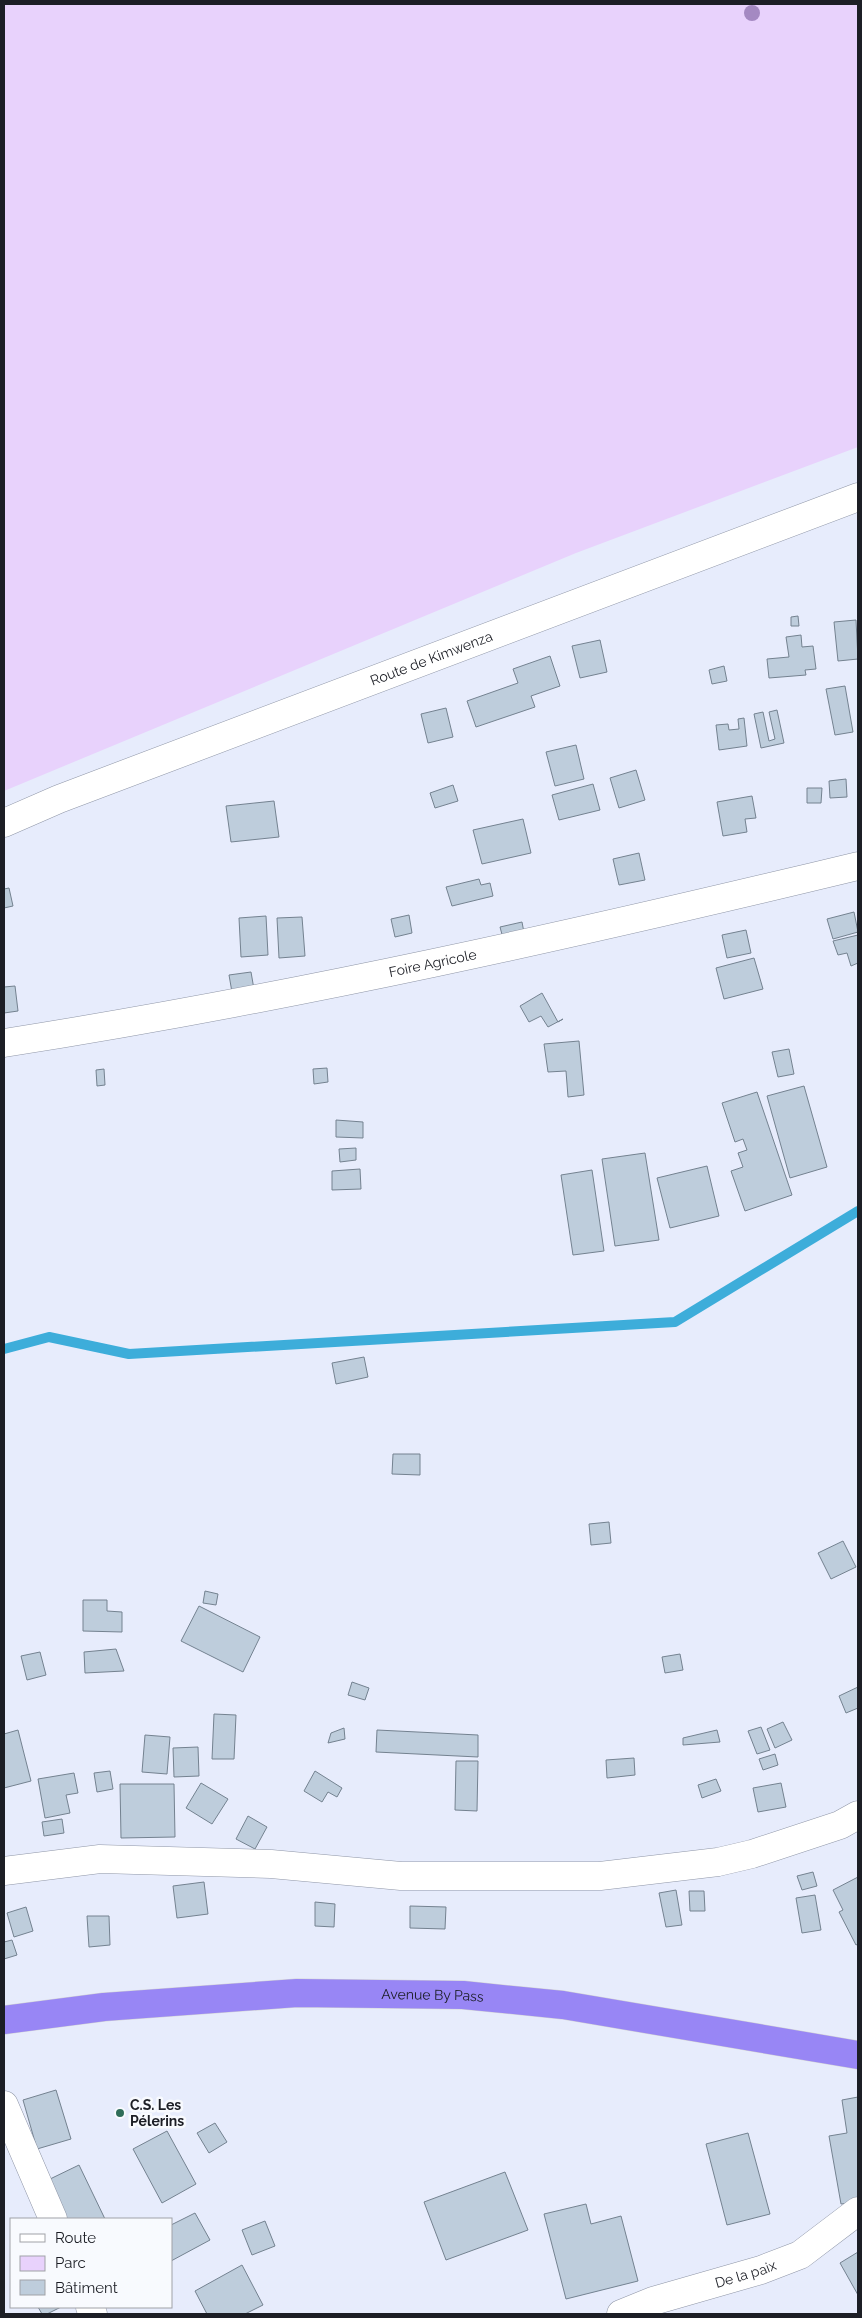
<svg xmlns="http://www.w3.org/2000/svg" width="862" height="2318" font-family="Raleway,sans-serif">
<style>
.green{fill:#e8d2fc}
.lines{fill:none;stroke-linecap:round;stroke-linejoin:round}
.stream{stroke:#3dadda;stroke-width:10}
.building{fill:#becddc;stroke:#748290}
.street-casing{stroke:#8f96a7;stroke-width:29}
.secondary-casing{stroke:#8f96a7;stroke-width:29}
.highway-casing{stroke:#d2d2d3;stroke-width:29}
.street{stroke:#fff;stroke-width:28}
.secondary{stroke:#fff;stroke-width:28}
.highway{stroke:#9886f5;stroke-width:28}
.tree{fill:#a489c2}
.poi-dot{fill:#2f6d59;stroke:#f8fafe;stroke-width:2}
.labels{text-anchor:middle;stroke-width:5;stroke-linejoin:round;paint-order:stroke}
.street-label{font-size:14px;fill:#1c1e25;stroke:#f8fafe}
.poi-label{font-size:14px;font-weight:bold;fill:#1c1e25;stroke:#f8fafe;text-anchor:start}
</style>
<rect width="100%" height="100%" fill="#e7ecfc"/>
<!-- green -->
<polygon class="green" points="4,4 858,4 858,447 576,553 4,791"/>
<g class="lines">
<!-- stream -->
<polyline class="stream" points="4,1349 49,1337 129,1354 675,1322 858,1211"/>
</g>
<!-- building -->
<g class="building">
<polygon points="798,616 799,626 791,626 791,617"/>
<polygon points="856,620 858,659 838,661 834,622"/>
<polygon points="801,635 802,647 813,646 816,669 805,670 806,675 769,678 767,659 789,657 786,637"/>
<polygon points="600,640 607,672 580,678 572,646"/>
<polygon points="550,656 560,686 531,696 535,707 476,727 467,701 518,683 513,669"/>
<polygon points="724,666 727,681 712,684 709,670"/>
<polygon points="845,686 853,732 835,735 826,689"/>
<polygon points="446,708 453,737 428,743 421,714"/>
<polygon points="777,710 784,743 761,748 754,714 763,712 769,741 775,739 769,712"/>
<polygon points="744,718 747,746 719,750 716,725 728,724 729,730 739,729 738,719"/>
<polygon points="576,745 584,779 555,786 546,752"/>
<polygon points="636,770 645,800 619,808 610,778"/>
<polygon points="846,779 847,797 830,798 829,781"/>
<polygon points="593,784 600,810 559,820 552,795"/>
<polygon points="453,785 458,801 435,808 430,793"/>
<polygon points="807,788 822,788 821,803 807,803"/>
<polygon points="752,796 756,818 745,819 747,832 723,836 717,802"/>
<polygon points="274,801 279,837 231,842 226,806"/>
<polygon points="523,819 531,853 482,864 473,830"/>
<polygon points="639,853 645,880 619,885 613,859"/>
<polygon points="479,879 481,885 490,883 493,896 452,906 446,887"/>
<polygon points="9,888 13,906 4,908 4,889"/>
<polygon points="854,912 858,932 833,939 827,919"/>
<polygon points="409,915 412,933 395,937 391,919"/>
<polygon points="266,916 268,955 241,957 239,918"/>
<polygon points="302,917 305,956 279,958 277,918"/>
<polygon points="522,922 525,938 504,942 500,927"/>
<polygon points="746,930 751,953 727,958 722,935"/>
<polygon points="858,935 858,963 851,966 847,953 838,955 833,941"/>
<polygon points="754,958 763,989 724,999 716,968"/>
<polygon points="251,972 255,995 233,998 229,975"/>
<polygon points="15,986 18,1011 4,1013 4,987"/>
<polygon points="542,993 558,1022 563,1019 548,1027 541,1016 529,1022 520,1006"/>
<polygon points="579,1041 584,1095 568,1097 566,1071 548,1072 544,1044"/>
<polygon points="789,1049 794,1074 778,1077 772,1052"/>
<polygon points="327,1068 328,1082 314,1084 313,1069"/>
<polygon points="104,1069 105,1085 97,1086 96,1070"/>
<polygon points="804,1086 827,1167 790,1178 767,1096"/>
<polygon points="757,1092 792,1195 745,1211 731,1171 743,1167 738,1153 747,1150 743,1139 735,1142 722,1103"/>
<polygon points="336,1120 363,1122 363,1138 336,1137"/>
<polygon points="356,1148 356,1160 340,1162 339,1149"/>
<polygon points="645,1153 659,1240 615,1246 602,1159"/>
<polygon points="707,1166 719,1216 670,1228 657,1178"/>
<polygon points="360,1169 361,1189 332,1190 332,1171"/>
<polygon points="592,1170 604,1251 573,1255 561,1175"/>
<polygon points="364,1357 368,1377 336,1384 332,1363"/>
<polygon points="393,1454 420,1454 420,1475 392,1474"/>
<polygon points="609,1522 611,1543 591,1545 589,1524"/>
<polygon points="843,1541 856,1567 831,1579 818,1553"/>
<polygon points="205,1591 218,1594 216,1605 203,1603"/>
<polygon points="83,1600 107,1600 107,1611 122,1612 122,1632 83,1631"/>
<polygon points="199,1606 260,1637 243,1672 181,1641"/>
<polygon points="116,1649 124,1671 85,1673 84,1652"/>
<polygon points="40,1652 46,1675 27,1680 21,1656"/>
<polygon points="680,1654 683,1670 665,1673 662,1657"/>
<polygon points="352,1682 369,1688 365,1700 348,1695"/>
<polygon points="858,1687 858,1708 846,1713 839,1696"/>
<polygon points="214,1714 236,1715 234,1759 212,1759"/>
<polygon points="783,1722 792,1740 775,1748 767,1729"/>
<polygon points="761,1727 770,1750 757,1754 748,1731"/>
<polygon points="344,1728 345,1739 328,1743 331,1733"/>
<polygon points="18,1730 31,1781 4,1788 4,1734"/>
<polygon points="377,1730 478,1735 478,1757 376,1752"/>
<polygon points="717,1730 720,1742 683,1745 683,1738"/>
<polygon points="145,1735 170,1737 167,1774 142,1772"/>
<polygon points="198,1747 199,1776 174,1777 173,1748"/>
<polygon points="775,1754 778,1765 763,1770 759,1759"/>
<polygon points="634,1758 635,1775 607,1778 606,1760"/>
<polygon points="456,1761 478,1761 477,1811 455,1810"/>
<polygon points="110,1771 113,1789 97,1792 94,1773"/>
<polygon points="315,1771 342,1788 337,1797 328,1792 322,1802 304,1791"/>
<polygon points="74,1773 78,1793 66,1795 70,1813 45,1818 38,1779"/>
<polygon points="716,1779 721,1791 702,1798 698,1785"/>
<polygon points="201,1783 228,1799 212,1824 186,1808"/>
<polygon points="781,1783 786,1807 758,1812 753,1788"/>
<polygon points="120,1784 174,1784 175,1837 121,1838"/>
<polygon points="248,1816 267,1827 255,1849 236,1839"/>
<polygon points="62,1819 64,1833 44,1836 42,1822"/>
<polygon points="813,1872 817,1886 802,1890 797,1876"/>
<polygon points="858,1877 858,1944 856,1945 839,1912 843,1910 833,1890"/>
<polygon points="204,1882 208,1914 177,1918 173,1886"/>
<polygon points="676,1890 682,1925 666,1927 659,1893"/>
<polygon points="689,1891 704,1891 705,1911 690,1911"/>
<polygon points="815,1895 821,1930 802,1933 796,1898"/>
<polygon points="315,1902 335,1904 334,1927 315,1926"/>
<polygon points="410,1906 446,1907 445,1929 410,1928"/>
<polygon points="26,1907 33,1931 14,1937 7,1913"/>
<polygon points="87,1916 109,1916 110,1945 89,1947"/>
<polygon points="12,1940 17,1955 4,1959 4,1942"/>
<polygon points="56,2090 71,2139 37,2149 23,2100"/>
<polygon points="858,2097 858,2202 841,2204 829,2136 847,2133 842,2100"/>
<polygon points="215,2123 227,2142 209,2153 197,2133"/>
<polygon points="167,2131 196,2184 162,2203 133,2149"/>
<polygon points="748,2133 770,2214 727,2225 706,2144"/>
<polygon points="79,2165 105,2219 66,2219 48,2180"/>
<polygon points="505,2172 528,2230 446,2260 424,2202"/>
<polygon points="586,2204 591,2224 621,2216 638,2281 566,2299 544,2214"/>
<polygon points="195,2213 210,2240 171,2261 171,2225"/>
<polygon points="265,2221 275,2246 252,2255 242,2230"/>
<polygon points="858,2252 858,2295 840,2263"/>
<polygon points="242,2265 263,2305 245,2314 207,2314 195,2291"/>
<polygon points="38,2307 61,2307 47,2314 42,2314"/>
</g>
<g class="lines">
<!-- street casing -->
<g class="street-casing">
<g id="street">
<path id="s1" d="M4 1043C291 998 576 934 858 866"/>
<polyline points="4,1871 100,1859 271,1864 401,1876 600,1876 718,1862 752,1854 840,1825 858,1815"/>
<polyline points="4,2105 53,2219"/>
<polyline points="90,2307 93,2314"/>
<path id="s2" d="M621 2314 653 2301 761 2270 800 2255 858 2211"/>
</g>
</g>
<!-- secondary casing -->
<g class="secondary-casing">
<g id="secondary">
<path id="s3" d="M4 823 59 799 858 497"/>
</g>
</g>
<!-- highway casing -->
<g class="highway-casing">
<g id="highway">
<path id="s4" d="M4 2020 104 2007 297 1993 463 1995 563 2005 858 2055"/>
</g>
</g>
<!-- street -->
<use href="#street" class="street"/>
<!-- secondary -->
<use href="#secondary" class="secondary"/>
<!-- highway -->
<use href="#highway" class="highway"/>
</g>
<!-- trees -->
<circle class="tree" cx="752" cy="13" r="8"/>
<!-- markers -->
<circle class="poi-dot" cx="120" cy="2113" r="5"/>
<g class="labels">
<!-- street labels -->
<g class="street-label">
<text dy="5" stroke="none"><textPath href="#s3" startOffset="458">Route de Kimwenza</textPath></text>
<text dy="5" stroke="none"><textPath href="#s1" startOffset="436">Foire Agricole</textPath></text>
<text dy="5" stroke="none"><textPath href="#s4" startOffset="430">Avenue By Pass</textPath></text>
<text dy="5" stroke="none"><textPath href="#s2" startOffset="131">De la paix</textPath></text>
</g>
<!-- poi labels -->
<g class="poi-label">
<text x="130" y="2110">C.S. Les<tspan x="130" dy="16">Pélerins</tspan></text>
</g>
</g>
<!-- border -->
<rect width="862" height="2318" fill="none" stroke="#1c1e25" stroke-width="10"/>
<!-- legend -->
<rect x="10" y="2218" width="162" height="90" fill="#f8fafe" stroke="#a0a2a7"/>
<rect x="20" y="2234" width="25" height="8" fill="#ffffff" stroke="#a0a2a7"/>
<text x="55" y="2243" font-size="15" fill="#1c1e25">Route</text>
<rect x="20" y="2256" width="25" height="15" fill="#e8d2fc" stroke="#a0a2a7"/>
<text x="55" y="2268" font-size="15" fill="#1c1e25">Parc</text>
<rect x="20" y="2280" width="25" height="15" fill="#becddc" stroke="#a0a2a7"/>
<text x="55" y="2293" font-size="15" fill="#1c1e25">Bâtiment</text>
</svg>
